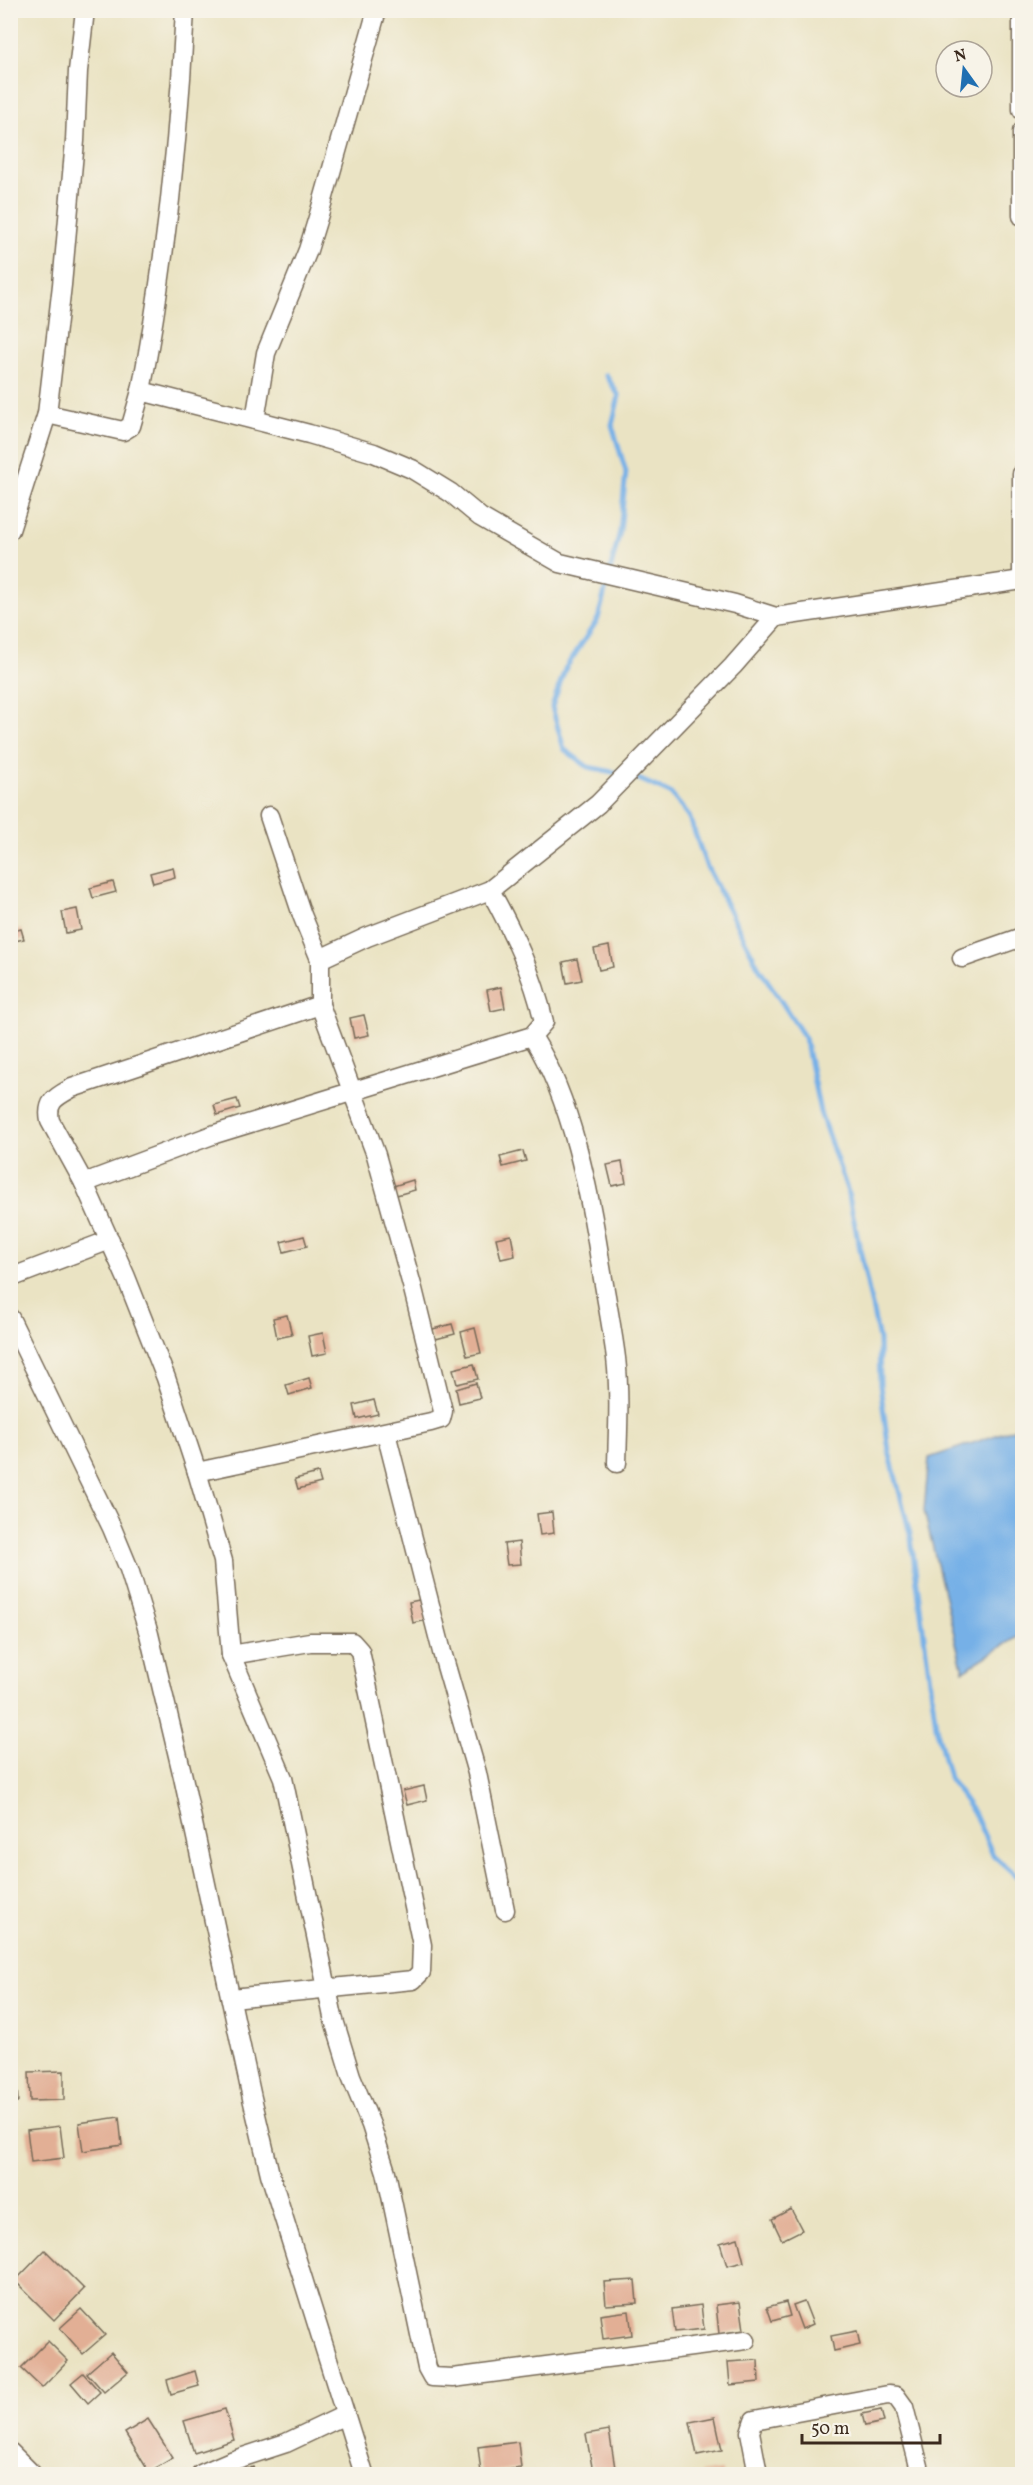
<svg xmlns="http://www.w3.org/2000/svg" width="1033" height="2485" font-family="Vollkorn,serif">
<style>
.water{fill:#76b0e7;stroke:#586d82;stroke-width:1.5}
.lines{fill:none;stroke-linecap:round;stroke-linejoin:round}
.stream{stroke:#76b0e7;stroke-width:5}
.building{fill:#e2af95}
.minor-casing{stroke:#786b58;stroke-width:21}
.minor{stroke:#fff;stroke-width:18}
</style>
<rect width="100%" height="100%" fill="#f7f3e8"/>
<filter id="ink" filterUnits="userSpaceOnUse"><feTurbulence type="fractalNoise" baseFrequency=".0167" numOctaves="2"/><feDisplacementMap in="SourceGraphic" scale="12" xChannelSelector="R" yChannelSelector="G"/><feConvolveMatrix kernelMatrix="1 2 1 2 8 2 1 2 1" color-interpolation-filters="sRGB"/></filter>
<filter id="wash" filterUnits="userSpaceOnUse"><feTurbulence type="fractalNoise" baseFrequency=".008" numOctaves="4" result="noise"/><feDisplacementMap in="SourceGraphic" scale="24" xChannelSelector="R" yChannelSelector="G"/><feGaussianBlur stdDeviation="1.35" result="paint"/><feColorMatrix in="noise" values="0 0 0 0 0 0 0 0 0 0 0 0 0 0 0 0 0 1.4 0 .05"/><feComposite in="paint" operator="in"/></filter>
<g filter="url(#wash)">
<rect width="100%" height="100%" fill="#eae3c3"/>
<!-- water -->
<polygon class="water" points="1022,1426 1022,1634 963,1671 924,1511 929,1458"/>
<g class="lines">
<!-- stream -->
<g class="stream">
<polyline points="606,375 619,396 612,425 626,472 620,531 598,619 565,669 552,707 564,749 588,767 623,774"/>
<polyline points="632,776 670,793 689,816 706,865 758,966 805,1038 820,1112 848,1192 879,1340 880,1385 889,1451 911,1538 936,1726 949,1778 975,1815 993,1855 1022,1881"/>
</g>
</g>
<g id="blocks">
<!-- building -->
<g class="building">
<polygon points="173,867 175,877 153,883 150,873"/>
<polygon points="113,882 116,892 93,898 90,888"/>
<polygon points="77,909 81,930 66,933 62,912"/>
<polygon points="21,929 24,939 10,942 10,932"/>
<polygon points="609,946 613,967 599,970 594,949"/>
<polygon points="577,959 582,980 567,983 563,962"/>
<polygon points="501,987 505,1008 491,1011 487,990"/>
<polygon points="364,1015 369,1035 354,1038 350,1018"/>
<polygon points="237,1099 240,1108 217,1115 214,1105"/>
<polygon points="523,1151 526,1161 503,1167 500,1157"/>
<polygon points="622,1162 626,1183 612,1186 607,1165"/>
<polygon points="413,1180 415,1190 393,1196 390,1187"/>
<polygon points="511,1235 515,1256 501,1259 496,1238"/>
<polygon points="304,1236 307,1246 284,1252 281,1242"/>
<polygon points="287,1315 292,1335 277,1338 273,1318"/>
<polygon points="452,1324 455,1334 432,1340 429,1330"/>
<polygon points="475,1328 481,1353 467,1356 461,1332"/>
<polygon points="323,1333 327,1353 312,1356 308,1336"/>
<polygon points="474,1364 478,1379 457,1384 453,1369"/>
<polygon points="309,1378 312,1388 289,1395 286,1385"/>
<polygon points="476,1383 480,1398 459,1403 456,1389"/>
<polygon points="374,1400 378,1414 357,1419 354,1405"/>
<polygon points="318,1473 321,1483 298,1489 295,1479"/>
<polygon points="552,1512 554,1533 540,1535 537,1514"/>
<polygon points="519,1542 521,1564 507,1565 504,1544"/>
<polygon points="424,1599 428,1620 413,1623 409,1602"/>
<polygon points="424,1786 427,1800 407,1805 403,1791"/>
<polygon points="64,2071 64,2100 30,2101 29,2072"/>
<polygon points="10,2072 16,2072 18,2102 10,2102"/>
<polygon points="119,2117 122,2145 83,2151 79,2123"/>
<polygon points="60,2126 64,2158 31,2162 27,2130"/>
<polygon points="791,2209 802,2230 782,2240 772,2219"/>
<polygon points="738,2238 744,2262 727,2266 720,2243"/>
<polygon points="45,2250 84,2289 54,2320 15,2281"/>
<polygon points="635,2280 637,2303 606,2305 604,2282"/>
<polygon points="804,2301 813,2324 802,2329 793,2305"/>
<polygon points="740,2302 744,2330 719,2334 716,2305"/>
<polygon points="786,2302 790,2316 772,2321 767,2307"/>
<polygon points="701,2305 704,2329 675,2332 672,2309"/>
<polygon points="81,2309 105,2335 83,2354 60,2328"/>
<polygon points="629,2311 632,2335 603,2339 600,2315"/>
<polygon points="857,2331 860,2345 834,2351 831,2336"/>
<polygon points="48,2341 68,2361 42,2388 21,2368"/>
<polygon points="111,2352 128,2372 104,2392 87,2373"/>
<polygon points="758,2360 759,2382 730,2385 728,2362"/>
<polygon points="195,2371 199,2386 171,2394 167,2380"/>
<polygon points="83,2373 100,2392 88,2403 71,2383"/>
<polygon points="225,2409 234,2440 194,2453 184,2421"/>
<polygon points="881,2410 884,2422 865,2426 862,2414"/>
<polygon points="715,2417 722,2450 697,2455 690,2422"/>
<polygon points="148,2419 173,2458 149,2472 125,2433"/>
<polygon points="609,2430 615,2468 593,2472 586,2434"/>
<polygon points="518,2442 521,2468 481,2473 478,2447"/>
<polygon points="253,2467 256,2474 231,2474"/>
<polygon points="722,2470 722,2474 701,2474 700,2473"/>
</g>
</g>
</g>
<g filter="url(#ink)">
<use href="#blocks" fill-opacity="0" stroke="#786b58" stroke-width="1.5"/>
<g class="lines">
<!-- minor casing -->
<g class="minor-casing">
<g id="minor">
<polyline points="1022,10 1022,110"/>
<polyline points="1022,132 1022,216"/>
<path d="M141 391C165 266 179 138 185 10"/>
<polyline points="47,414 123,431 131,426 141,391 309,434 374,453 412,469 451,493 480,517 560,563 735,604 776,617 1022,580"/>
<polyline points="255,420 266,353 308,250 320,211 377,10"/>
<polyline points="1022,474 1022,574"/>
<polyline points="10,530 47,414 62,285 75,141 78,71 85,10"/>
<polyline points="962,958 1022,937"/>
<polyline points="320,959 367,937 490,890 598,804 733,666 776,617"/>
<path d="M320 1005 72 1088C56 1097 46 1101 50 1121L84 1183 126 1277 166 1378 197 1472 223 1561 231 1655 283 1778 333 2017 351 2076 371 2125 386 2172 427 2368 432 2377 453 2378 746 2340"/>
<path d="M532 1036C572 1100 590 1193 601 1267 606 1297 612 1327 616 1358 620 1393 618 1428 617 1463"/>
<path d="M84 1183 215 1134 532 1036 544 1022C533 974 513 932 490 890"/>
<polyline points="10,1278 110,1240"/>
<polyline points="10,1318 112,1528 129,1569 149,1634 183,1777 252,2098 270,2174 364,2474"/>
<polyline points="386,1433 442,1652 477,1773 505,1910"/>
<polyline points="197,1472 431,1422 441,1419 443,1411 413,1289 376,1155 320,1005 320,959 302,915 269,816"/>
<polyline points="231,1655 310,1642 352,1642 360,1651 422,1945 421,1972 413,1980 232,1998"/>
<polyline points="10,2452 32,2474"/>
<polyline points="201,2474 231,2461 286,2443 345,2415"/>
<polyline points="758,2474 750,2432 754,2420 888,2395 896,2396 904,2407 921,2474"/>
</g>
</g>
<!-- minor -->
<use href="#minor" class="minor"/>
</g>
</g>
<!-- margin -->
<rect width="1033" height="2485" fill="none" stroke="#f7f3e8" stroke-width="36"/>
<!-- north arrow -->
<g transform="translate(964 69) rotate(345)"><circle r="28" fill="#f7f3e8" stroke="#aca397" stroke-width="1.5"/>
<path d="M0-4.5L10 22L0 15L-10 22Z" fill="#1f6fb2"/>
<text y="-9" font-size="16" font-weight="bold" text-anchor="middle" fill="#3b2a1e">N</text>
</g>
<!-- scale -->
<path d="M802 2434v9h138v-9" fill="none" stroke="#3b2a1e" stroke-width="3"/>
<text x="811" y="2434" font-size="18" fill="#3b2a1e" stroke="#f7f3e8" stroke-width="4.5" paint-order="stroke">50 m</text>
</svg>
